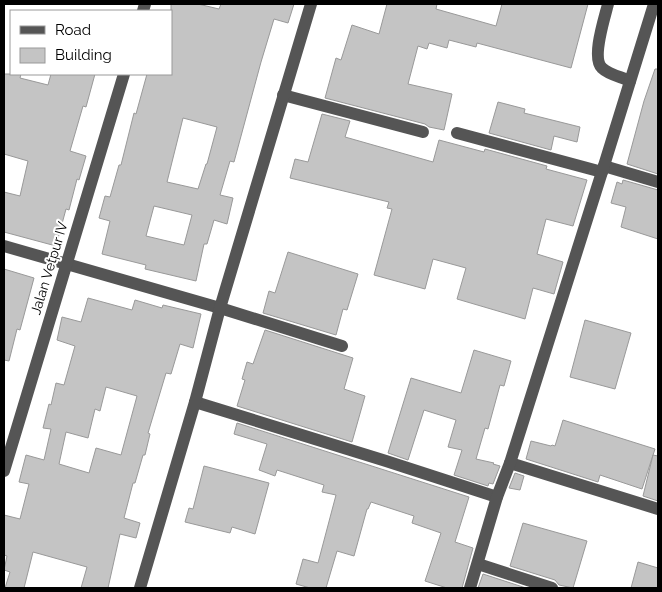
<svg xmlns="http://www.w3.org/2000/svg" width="662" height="592" font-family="Raleway,sans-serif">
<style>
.building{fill:#c4c4c4;stroke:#999;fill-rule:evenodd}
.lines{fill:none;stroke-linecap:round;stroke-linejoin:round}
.minor{stroke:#555;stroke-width:12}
.labels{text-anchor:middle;stroke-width:4;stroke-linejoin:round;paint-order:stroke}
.street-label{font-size:14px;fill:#000;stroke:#fff}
</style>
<rect width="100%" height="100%" fill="#fff"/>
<!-- building -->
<g class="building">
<path d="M171 4H198L219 9 221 4H294L288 23 274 19 261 62 234 162 230 161 220 195 233 198 227 224 214 220 207 244H204L196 281 145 269 146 265 102 254 110 221 99 218 105 196 110 197 119 165H121L134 113 136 114 147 74H171ZM183 118 217 127 207 164H206L198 189 167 182ZM154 206 192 215 184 245 146 236Z"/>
<polygon points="387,4 437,4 436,9 496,26 502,4 588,4 571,68 477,43 476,47 449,40 447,48 429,43 427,49 418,46 408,84 452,94 444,130 429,127 425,124 325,98 336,58 341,60 352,25 379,34"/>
<polygon points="655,69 658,69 658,174 627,164 644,101"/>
<polygon points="4,74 21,74 20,78 48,85 51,74 95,74 86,107 83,106 70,151 86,156 79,180 77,179 69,210 66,209 56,246 4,232 4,192 20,196 28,161 4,154"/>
<polygon points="498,102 525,109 524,113 580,127 577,142 554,136 551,150 489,133"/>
<polygon points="322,114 350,121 345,137 433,162 439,140 484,152 485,149 547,166 546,169 587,180 573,226 546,219 537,254 563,262 554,294 533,288 525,319 457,299 466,268 433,259 425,289 374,275 392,209 387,208 389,202 290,178 295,159 308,162"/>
<polygon points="623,180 658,190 658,239 621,227 626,207 611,203 617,182 622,184"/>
<polygon points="288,252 358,274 347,310 343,309 336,335 263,313 269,291 275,293"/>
<polygon points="4,269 34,278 20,330 17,329 9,361 4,360"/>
<path d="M88 298 132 310 135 300 162 308 163 305 201 314 193 348 180 344 171 374 166 373 148 433 150 434 145 455H143L135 483H133L124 518 140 523 136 538 120 534 108 588H81L87 567 33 552 24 588H5L10 572 4 570 7 556 4 555V515L20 519 29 484 19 482 26 455 44 460 51 429 43 428 49 404 51 405 56 383 64 385 75 346 57 340 62 317 81 322ZM106 387 137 396 121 455 96 448 89 473 59 464 66 432 88 438 95 409 100 411Z"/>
<polygon points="585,320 631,333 615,389 570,377"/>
<polygon points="265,330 353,358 344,389 365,396 352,442 237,406 245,380 242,379 247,362 253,364"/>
<polygon points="474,350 511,361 504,386 500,385 488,429 485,428 476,459 494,463 493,464 500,466 493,484 489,483 488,486 454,475 462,450 448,447 456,420 424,410 408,460 388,453 411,378 461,393"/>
<polygon points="563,420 655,449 642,489 600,475 598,482 526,459 531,441 551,446 552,445 555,446"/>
<polygon points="237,423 469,497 455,542 473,548 462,588 447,588 425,581 441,533 412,523 414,516 371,502 368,509 367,509 354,556 337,551 326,588 310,588 296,584 303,559 318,563 336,495 322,492 324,485 277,470 275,476 259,470 267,444 234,434"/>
<polygon points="653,455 658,456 658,501 643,496"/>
<polygon points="204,466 269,483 255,534 232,527 230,533 185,522 189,508 193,509"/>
<polygon points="515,473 524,476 520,490 509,488"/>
<polygon points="523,523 587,541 573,588 559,585 555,580 510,566"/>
<polygon points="638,562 658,568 658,588 631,588"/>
<polygon points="483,574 526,588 478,588"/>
</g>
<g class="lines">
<!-- minor -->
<g class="minor">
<path d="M608 4C605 17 591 58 602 68 609 75 622 77 630 81"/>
<polyline points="143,11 145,4"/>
<polyline points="283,95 423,132"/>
<polyline points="457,133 602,172"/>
<polyline points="604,166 658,182"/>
<polyline points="4,246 220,308 342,346"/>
<polyline points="195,402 386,461 497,497"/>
<polyline points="510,463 658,509"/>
<polyline points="4,471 124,74"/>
<polyline points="478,564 552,588"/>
<polyline points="140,588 195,402 220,308 311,4"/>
<polyline points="470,588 497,497 510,463 602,172 654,4"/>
</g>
</g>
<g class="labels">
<!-- street labels -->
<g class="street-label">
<text transform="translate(49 268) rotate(-73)" y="5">Jalan Vetpur IV</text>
</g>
</g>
<!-- border -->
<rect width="662" height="592" fill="none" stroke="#000000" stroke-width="10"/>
<!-- legend -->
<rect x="10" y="10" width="162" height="65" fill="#ffffff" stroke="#999999"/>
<rect x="20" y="26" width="25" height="8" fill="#555555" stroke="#999999"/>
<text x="55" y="35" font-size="15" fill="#000000">Road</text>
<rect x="20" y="48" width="25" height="15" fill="#c4c4c4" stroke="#999999"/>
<text x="55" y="60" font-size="15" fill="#000000">Building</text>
</svg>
